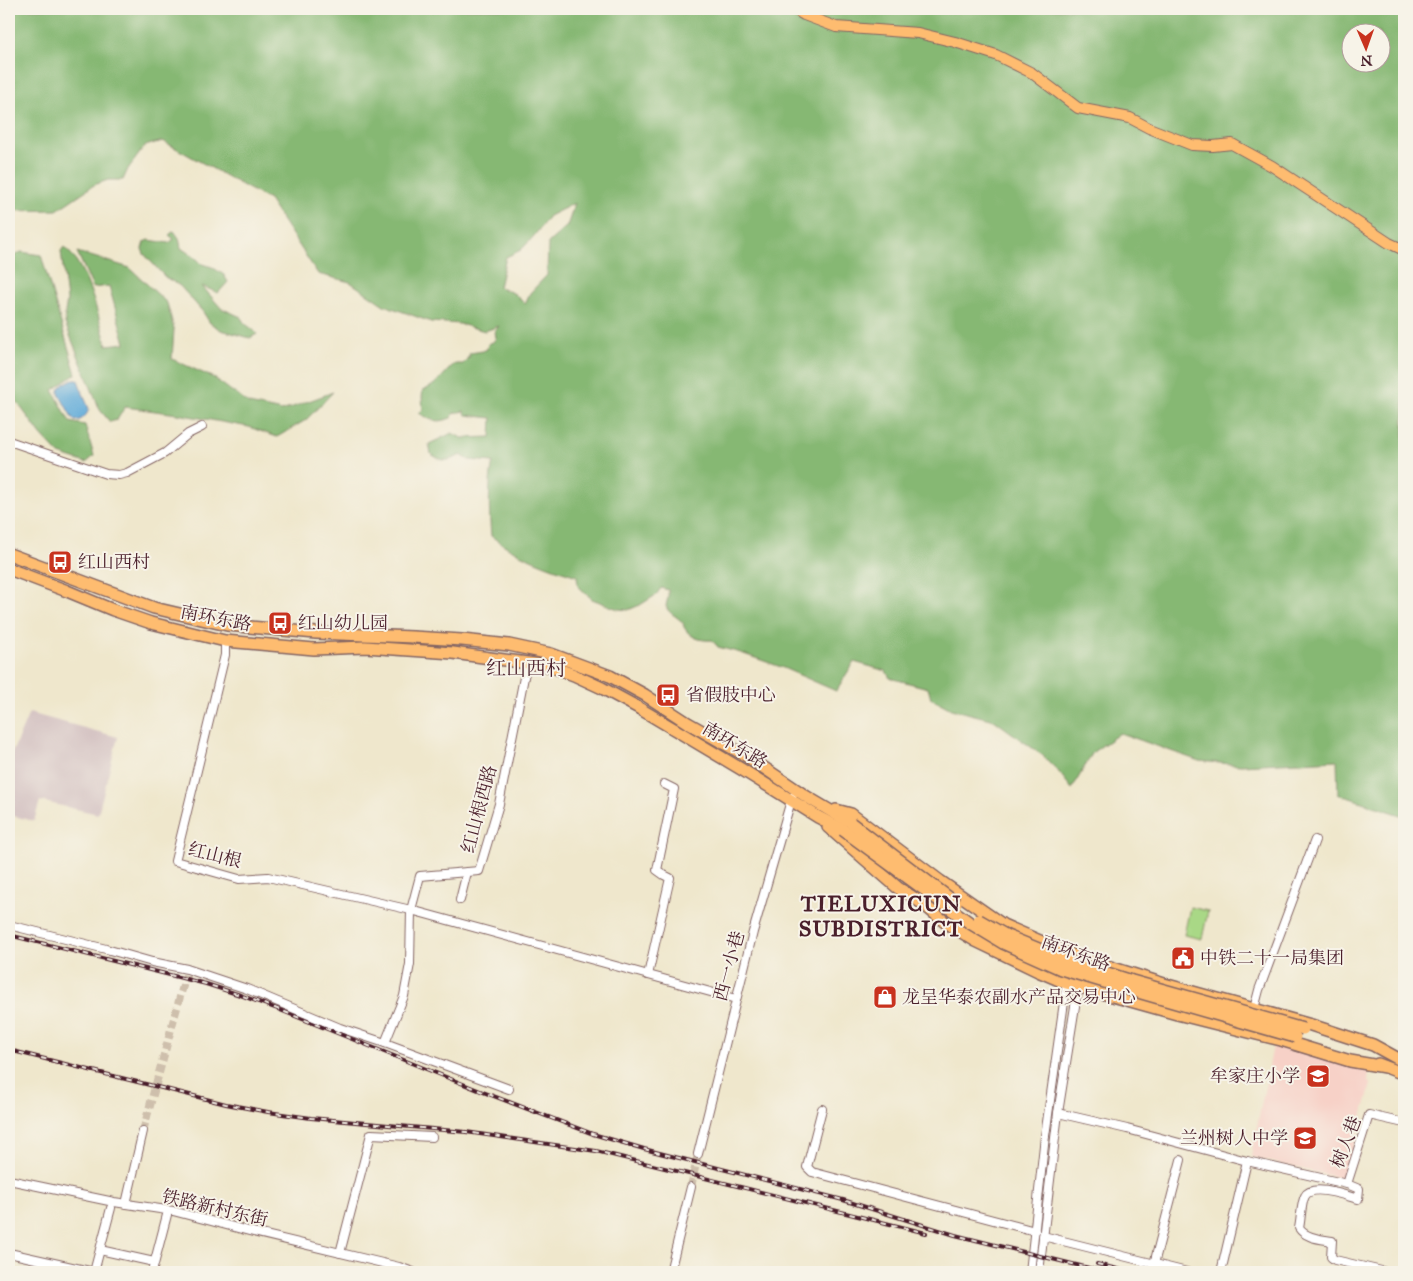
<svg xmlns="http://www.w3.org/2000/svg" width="1413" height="1281" font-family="'IM FELL Great Primer','Noto Serif SC',serif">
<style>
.built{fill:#f7d1c7}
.industrial{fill:#d2bfc0}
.green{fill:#a9d886;stroke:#7a7c58}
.forest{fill:#86b873;stroke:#686c4f;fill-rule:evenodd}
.water{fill:#61abd9;stroke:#566582}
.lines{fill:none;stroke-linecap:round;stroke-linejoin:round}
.minor-tunnel{stroke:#cebfac;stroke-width:8;stroke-dasharray:8 4;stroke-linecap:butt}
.minor-casing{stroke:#846563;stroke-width:10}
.major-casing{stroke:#846563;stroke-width:12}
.highway-casing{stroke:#846563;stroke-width:14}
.minor{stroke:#fff;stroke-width:8}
.major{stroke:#febc70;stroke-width:10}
.highway{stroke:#febc70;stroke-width:11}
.rail-casing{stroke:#4a1f2b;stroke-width:4}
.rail{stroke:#f7f3e8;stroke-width:2;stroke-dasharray:5.5;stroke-linecap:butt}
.highway-bridge-casing{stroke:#846563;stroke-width:14;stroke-linecap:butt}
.highway-bridge{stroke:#febc70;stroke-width:11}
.labels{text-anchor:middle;stroke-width:4;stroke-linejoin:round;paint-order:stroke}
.poi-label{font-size:18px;fill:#4a1f2b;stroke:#f7f3e8;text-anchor:start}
.street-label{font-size:18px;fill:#4a1f2b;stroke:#f7f3e8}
.quarter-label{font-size:20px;fill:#4a1f2b;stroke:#f7f3e8}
.district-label{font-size:22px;font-weight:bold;letter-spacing:1px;fill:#4a1f2b;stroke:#f7f3e8}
</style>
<rect width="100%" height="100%" fill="#f7f3e8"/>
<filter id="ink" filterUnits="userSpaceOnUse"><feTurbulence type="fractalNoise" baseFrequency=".02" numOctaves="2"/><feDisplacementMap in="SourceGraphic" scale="10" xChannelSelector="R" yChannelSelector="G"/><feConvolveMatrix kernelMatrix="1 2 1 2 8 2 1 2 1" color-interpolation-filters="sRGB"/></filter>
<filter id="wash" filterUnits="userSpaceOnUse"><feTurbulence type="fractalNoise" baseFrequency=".0096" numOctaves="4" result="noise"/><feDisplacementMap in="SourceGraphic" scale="20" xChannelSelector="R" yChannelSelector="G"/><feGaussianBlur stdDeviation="1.12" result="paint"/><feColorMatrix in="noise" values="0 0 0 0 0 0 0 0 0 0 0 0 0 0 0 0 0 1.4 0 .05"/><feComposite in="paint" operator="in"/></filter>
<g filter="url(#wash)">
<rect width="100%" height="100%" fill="#efe7cc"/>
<!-- built -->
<polygon class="built" points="1274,1041 1369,1070 1368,1082 1371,1084 1345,1179 1251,1157"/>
<!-- industrial -->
<polygon class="industrial" points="29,713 118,737 98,814 40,801 34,821 9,815 9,760"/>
<!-- green -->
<polygon class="green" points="1190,907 1208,911 1202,939 1184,935"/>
<!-- forest -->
<g class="forest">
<path d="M9 9H1404V816L1338 794 1337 760 1241 765 1199 761 1120 733 1093 752 1072 789 1058 771 1042 755 994 720 951 709 931 698 928 688 890 678 886 671 854 662 836 691 781 667 741 653 718 647 712 640C701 641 690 638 684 627 682 621 685 624 680 620 675 615 668 613 666 606 667 600 669 597 668 590L661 588 656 595 640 605 628 610 618 609 592 599 578 586 577 576C547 566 517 556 491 536 489 515 488 483 493 462L469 460 461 455C447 462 443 462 431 454L429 444 452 433 462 438 491 437 492 418 466 415 464 411 454 413 451 418C436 424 431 420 419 413L423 410 422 397 423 390C434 388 445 373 453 365L456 364H463L467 360V358L470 357 469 355 470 353 483 351 487 349 488 344 493 342 496 338 495 331 499 326 485 331 460 324 431 322 384 305 350 282 318 274 269 200 163 141 145 146 128 169 123 180H108L94 185 57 210 9 211ZM1350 32H1380V62H1350ZM575 203 567 226 548 243 547 275 530 293 525 304 515 294 499 287 506 257 521 250 534 236 549 216Z"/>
<path d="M174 231 179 238 181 248 197 259 202 264 212 267 224 275 228 282 218 293 202 286 221 308 241 317C244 326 251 326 257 334L250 338 221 330 210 323 203 312 180 286 165 277 144 254 142 249 144 242 148 240 169 243 174 239 169 235Z"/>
<path d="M64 247C88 266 98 317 107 345L125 343 109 286 93 288 77 252 130 268 167 303 174 329 172 359 214 378 249 404 282 411 333 392 306 420 277 437 249 427 178 414 125 407 117 420 110 422 100 410 65 323V312L67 300 61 251Z"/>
<polygon points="21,252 41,255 76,374 53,390 70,422 85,425 94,456 86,463 59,454 41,435 9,391 9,259"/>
</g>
<!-- water -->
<path class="water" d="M71 380H78L79 383 89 409C87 415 82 421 75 421L73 419 59 394C58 386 65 384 71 380Z"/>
</g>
<g filter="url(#ink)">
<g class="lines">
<!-- minor-tunnel -->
<g class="minor-tunnel">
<polyline points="143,1131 186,975"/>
<polyline points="691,1187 698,1154"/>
</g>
<!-- minor casing -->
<g class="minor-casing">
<g id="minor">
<polyline points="9,441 106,474 119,475 127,473 165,453 188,434 202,427"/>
<polyline points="225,641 225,655 175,861 239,879 268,877 411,910 736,999"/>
<polyline points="460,900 467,872"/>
<polyline points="9,925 106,949 152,962 187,969 247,989 340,1028 385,1043 509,1089"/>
<polyline points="648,975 670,878 664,875 657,870 674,789 664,784"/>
<polyline points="1254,1009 1259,990 1315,840"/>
<polyline points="385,1043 404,996 410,964 411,910 420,876 479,871 499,804 527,662"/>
<polyline points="822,1109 807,1167 812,1172 1035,1231"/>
<polyline points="1058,1113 1127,1129 1247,1161 1347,1184 1369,1115 1404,1123"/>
<polyline points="698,1154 753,932 792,797"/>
<polyline points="9,1180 114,1202 173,1211 249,1231 399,1267 413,1272"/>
<path d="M1347 1184 1359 1189 1358 1199C1347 1196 1312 1183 1305 1196 1301 1203 1301 1220 1299 1228 1305 1238 1321 1239 1332 1241L1331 1257 1335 1260 1386 1272"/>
<polyline points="126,1204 143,1131"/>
<polyline points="1043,1236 1187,1272"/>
<polyline points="100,1250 154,1262"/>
<polyline points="9,1253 94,1272 111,1208"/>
<polyline points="340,1253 371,1134 432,1137"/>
<polyline points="1154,1264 1181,1160"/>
<polyline points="152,1272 168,1211"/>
<polyline points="670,1272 691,1187"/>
<polyline points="1030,1272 1045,1136 1069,967"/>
<polyline points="1039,1272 1058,1113 1076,1000 1080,982"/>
<polyline points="1221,1272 1247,1161"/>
</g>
</g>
<!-- major casing -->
<g class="major-casing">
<polyline id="major" points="794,9 804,15 836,27 918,33 955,42 996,55 1032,73 1078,108 1130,118 1149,128 1192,145 1213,146 1232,144 1272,166 1389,243 1404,250"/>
</g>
<!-- highway casing -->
<g class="highway-casing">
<g id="highway">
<polyline points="9,554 154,608 227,625 316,633 413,637 462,640 509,645 551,654 610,676 645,695 688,723 748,757 807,797 851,823"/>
<polyline points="9,569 67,591 113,610 151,623 225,641 314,649 365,647 453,653 550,666 574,675 602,688 637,707 741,769 818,817 843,830"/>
<polyline points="836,810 851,814 940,881 1003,925 1072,955 1164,984 1311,1025 1373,1045 1404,1062"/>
<polyline points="828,827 898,888 922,903 945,922 976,941 1038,971 1066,983 1177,1014 1281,1040 1350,1061 1385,1067"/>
<polyline points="1378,1064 1404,1074"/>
</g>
</g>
<!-- minor -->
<use href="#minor" class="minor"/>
<!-- major -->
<use href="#major" class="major"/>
<!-- highway -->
<use href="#highway" class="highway"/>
<!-- rail casing -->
<g class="rail-casing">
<g id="rail">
<polyline points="9,935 206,984 240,995 280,1010 483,1092 593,1134 644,1149 843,1200 955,1235 1105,1272"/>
<polyline points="9,1050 226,1104 268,1112 311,1118 466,1132 596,1151 926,1233"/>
<polyline points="1097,1264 1129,1272"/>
</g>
</g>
<!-- rail -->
<use href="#rail" class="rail"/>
<!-- highway-bridge casing -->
<g class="highway-bridge-casing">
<g id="highway-bridge">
<polyline points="851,823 956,903"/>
<polyline points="843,830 970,923 1003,943 1061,969 1131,990 1295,1037"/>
<polyline points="979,920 1007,936 1063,959 1132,981 1303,1029"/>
</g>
</g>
<!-- highway-bridge -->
<use href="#highway-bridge" class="highway-bridge"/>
</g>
</g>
<!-- icons -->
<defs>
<g id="bus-square" transform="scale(1.25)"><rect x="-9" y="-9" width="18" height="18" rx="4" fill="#c8321e" stroke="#f7f3e8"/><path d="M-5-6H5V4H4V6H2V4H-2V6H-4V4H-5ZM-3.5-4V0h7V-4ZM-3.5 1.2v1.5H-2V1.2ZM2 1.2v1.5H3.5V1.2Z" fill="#fff"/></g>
<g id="civic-square" transform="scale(1.25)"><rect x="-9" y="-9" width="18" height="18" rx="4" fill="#c8321e" stroke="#f7f3e8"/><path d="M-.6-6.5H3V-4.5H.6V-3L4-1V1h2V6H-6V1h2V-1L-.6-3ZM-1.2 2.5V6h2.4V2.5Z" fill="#fff"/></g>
<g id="shop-square" transform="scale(1.25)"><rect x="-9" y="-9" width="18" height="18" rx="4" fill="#c8321e" stroke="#f7f3e8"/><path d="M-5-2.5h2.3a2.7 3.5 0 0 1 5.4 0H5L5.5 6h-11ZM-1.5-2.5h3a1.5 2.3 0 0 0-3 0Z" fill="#fff"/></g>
<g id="school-square" transform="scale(1.25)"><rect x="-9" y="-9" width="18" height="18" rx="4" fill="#c8321e" stroke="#f7f3e8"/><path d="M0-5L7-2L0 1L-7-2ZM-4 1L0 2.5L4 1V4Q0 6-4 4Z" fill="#fff"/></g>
</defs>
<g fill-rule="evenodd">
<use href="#bus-square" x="60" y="562"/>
<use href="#bus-square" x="280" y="623"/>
<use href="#bus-square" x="668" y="695"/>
<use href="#civic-square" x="1183" y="958"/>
<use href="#shop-square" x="885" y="997"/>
<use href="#school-square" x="1318" y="1076"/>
<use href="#school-square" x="1305" y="1138"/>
</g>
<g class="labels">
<!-- poi labels -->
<g class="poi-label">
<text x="78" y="568">红山西村</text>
<text x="298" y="629">红山幼儿园</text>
<text x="686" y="701">省假肢中心</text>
<text x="1200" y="964">中铁二十一局集团</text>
<text x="902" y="1003">龙呈华泰农副水产品交易中心</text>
<text x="1300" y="1082" text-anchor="end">牟家庄小学</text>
<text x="1288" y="1144" text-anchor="end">兰州树人中学</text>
</g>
<!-- street labels -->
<g class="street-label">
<text transform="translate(216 618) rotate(11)" y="6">南环东路</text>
<text transform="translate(735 745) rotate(31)" y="6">南环东路</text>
<text transform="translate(479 809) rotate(-75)" y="6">红山根西路</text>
<text transform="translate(215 855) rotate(14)" y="6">红山根</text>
<text transform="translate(1076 953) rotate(20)" y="6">南环东路</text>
<text transform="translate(729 966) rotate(-75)" y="6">西一小巷</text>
<text transform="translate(1346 1142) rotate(-69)" y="6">树人巷</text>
<text transform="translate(215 1208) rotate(13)" y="6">铁路新村东街</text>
</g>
<!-- quarter labels -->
<g class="quarter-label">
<text x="526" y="675">红山西村</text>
</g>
<!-- district labels -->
<g class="district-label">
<text x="881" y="911">TIELUXICUN<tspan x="881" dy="25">SUBDISTRICT</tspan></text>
</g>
</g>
<!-- margin -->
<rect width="1413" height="1281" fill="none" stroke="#f7f3e8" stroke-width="30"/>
<!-- north arrow -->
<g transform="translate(1366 48) rotate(178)"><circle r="24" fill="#f7f3e8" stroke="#b29e9c"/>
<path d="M0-4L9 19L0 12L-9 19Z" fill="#c8321e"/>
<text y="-8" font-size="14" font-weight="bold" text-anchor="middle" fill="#4a1f2b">N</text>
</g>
</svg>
